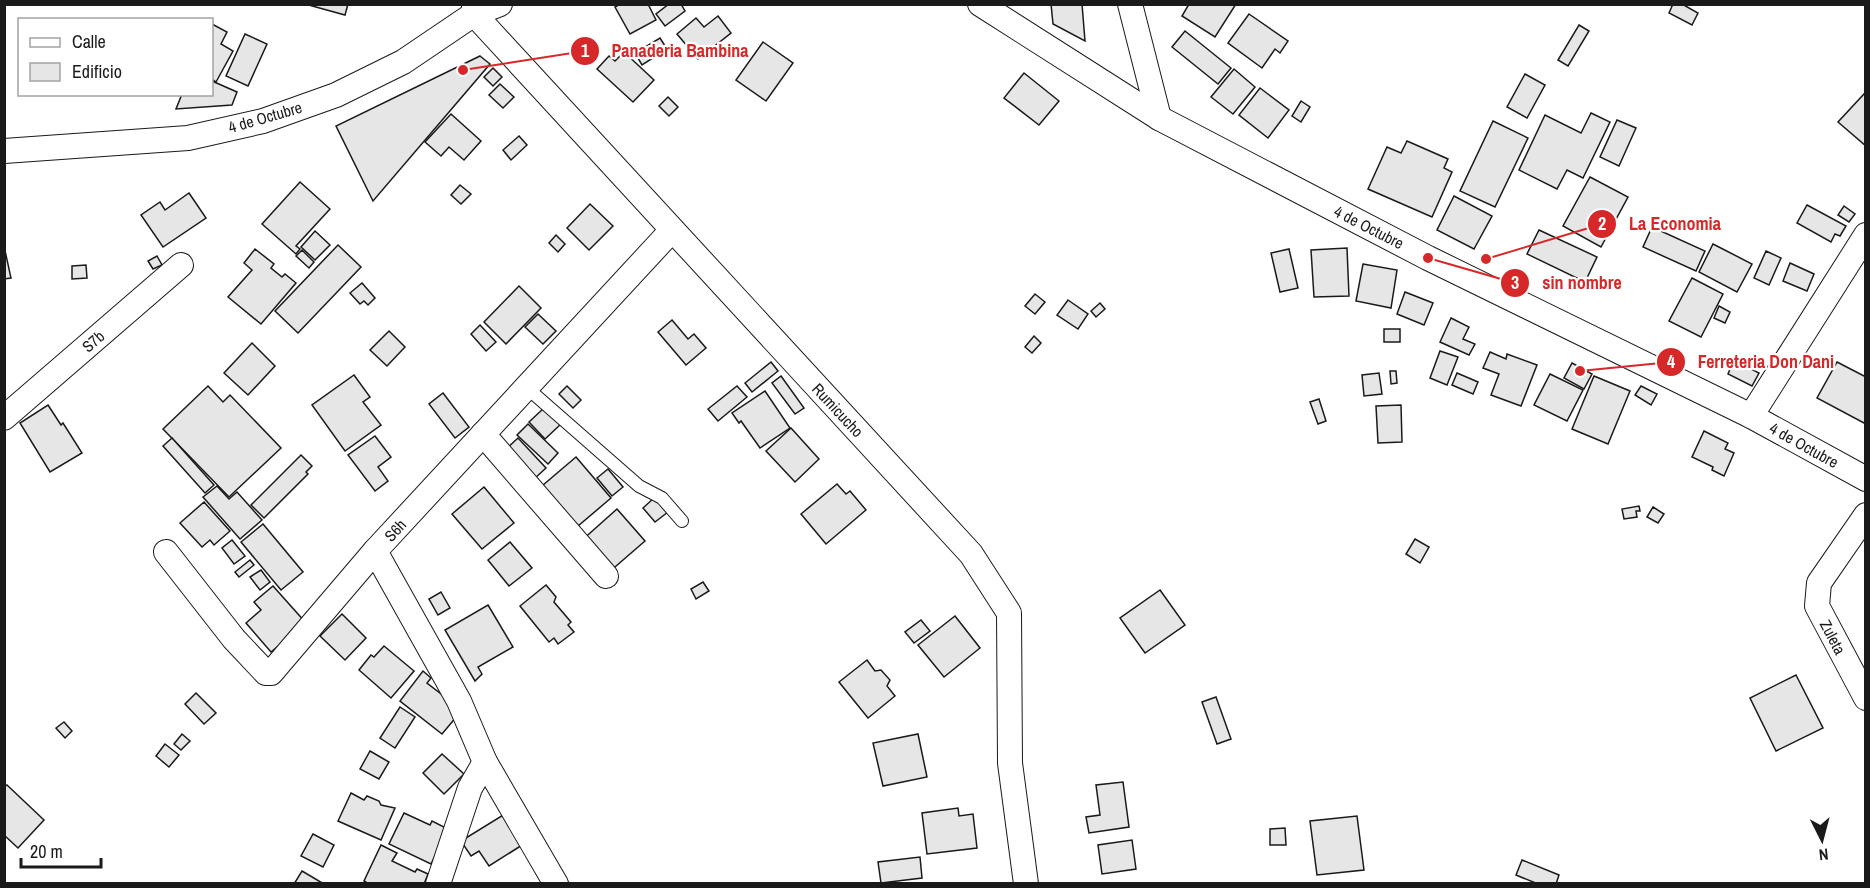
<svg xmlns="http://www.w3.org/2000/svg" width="1870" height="888" font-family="'Archivo Narrow',sans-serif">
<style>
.building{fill:#e6e6e6;stroke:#1a1a1a;stroke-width:1.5}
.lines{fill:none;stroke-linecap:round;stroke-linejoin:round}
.service-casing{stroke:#1a1a1a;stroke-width:14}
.minor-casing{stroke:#1a1a1a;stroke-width:26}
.service{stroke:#fff;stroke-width:12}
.minor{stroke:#fff;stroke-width:24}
.labels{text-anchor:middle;stroke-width:4.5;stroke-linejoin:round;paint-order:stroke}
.street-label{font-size:16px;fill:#1a1a1a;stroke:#fff}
.leader{fill:none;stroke:#d62828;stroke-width:2}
.callout-dot{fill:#d62828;stroke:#fff;stroke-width:2}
.mark-label{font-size:18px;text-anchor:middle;font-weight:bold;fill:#fff}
.callout-label{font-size:18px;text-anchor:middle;font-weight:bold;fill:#d62828;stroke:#fff;stroke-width:4.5;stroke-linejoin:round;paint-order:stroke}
</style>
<rect width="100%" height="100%" fill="#fff"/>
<!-- building -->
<g class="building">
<polygon points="305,4 348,4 345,15"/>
<polygon points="620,4 648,4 656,20 630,34 615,7"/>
<polygon points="669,4 681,4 685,11 665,26 656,14"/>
<polygon points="1051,4 1082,4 1085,41 1053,24"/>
<polygon points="1189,4 1236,4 1215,37 1182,16"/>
<polygon points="1673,4 1682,4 1698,13 1692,25 1669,13"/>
<polygon points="1249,14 1288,41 1280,53 1275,49 1262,68 1228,43"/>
<polygon points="718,16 731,33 698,59 677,34 696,18 704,27"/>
<polygon points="212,24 227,32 221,44 233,51 216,82 212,79"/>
<polygon points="1579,25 1589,31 1568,66 1558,60"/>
<polygon points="1185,31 1231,68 1218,84 1172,47"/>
<polygon points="245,34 267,44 248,86 226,76"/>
<polygon points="660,38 667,49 642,65 635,53"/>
<polygon points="763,42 793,63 766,101 736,80"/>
<polygon points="624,52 654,80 633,102 597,69 609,56 615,61"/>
<polygon points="480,56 490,64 373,201 336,126"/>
<polygon points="493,68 502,77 493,86 484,77"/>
<polygon points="1234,69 1255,87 1233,114 1211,97"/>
<polygon points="1024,73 1059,101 1039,125 1004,98"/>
<polygon points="1525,74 1545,85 1527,118 1507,107"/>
<polygon points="212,81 237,92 232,105 176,109 182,94 212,94"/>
<polygon points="500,84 514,97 503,108 489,95"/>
<polygon points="1260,88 1289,110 1268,138 1239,115"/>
<polygon points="1864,94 1866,95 1866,146 1838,122"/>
<polygon points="668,97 678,107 669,116 659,106"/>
<polygon points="1301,101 1310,107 1301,122 1292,116"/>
<polygon points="1591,113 1610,122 1583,178 1567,170 1557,189 1519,170 1545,115 1581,133"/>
<polygon points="451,114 481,141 464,160 449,147 441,156 425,142"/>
<polygon points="1617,120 1636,128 1619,166 1600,157"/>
<polygon points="1493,121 1528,138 1495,207 1460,191"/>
<polygon points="519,136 527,145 511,160 503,150"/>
<polygon points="1407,141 1448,159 1444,168 1452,172 1432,217 1368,189 1387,147 1401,153"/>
<polygon points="1590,177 1628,197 1601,247 1563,226"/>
<polygon points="300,182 330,209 296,246 300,249 296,254 262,224"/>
<polygon points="460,185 471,194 461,204 451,195"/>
<polygon points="189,193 206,218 163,247 141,215 160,202 165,210"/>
<polygon points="1454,196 1492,216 1474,249 1437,230"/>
<polygon points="590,204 613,226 589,250 567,228"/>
<polygon points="1807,205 1846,226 1840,236 1835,234 1831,242 1797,223"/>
<polygon points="1844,206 1855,214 1849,222 1838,215"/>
<polygon points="1652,227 1705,251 1696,271 1643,247"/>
<polygon points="1539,230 1597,257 1585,282 1527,254"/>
<polygon points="315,231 330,245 315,260 301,247"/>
<polygon points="556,235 565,244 558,252 549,243"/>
<polygon points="1713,244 1752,264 1737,292 1699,272"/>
<polygon points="338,245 361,267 298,333 275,311"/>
<polygon points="4,246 11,278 4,279"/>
<polygon points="1347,248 1349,296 1314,297 1311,250"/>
<polygon points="255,249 274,264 271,268 282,277 285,274 296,283 261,324 228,297 252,270 244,263"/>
<polygon points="1289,249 1298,288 1280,292 1271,253"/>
<polygon points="302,250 314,262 309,268 296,256"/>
<polygon points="1766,251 1781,258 1769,285 1754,278"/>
<polygon points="157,256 162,265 153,269 148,261"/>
<polygon points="1790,263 1814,274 1807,291 1783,281"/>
<polygon points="1363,264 1397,270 1391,308 1356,301"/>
<polygon points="86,265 87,278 72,279 72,266"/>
<polygon points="1692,278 1723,294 1701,337 1669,321"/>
<polygon points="362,283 375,298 368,305 364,301 360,304 350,293"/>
<polygon points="519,286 541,308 506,344 484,322"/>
<polygon points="1405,292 1433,303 1424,325 1397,314"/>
<polygon points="1035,294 1045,302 1035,314 1025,306"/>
<polygon points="1068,300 1088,314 1078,329 1057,315"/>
<polygon points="1100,303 1105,309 1096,317 1091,311"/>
<polygon points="1719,306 1730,312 1725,323 1714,318"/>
<polygon points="538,314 556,331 543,344 525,327"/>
<polygon points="1451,318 1469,327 1463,339 1475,344 1469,355 1440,342"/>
<polygon points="672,320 688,339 694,334 706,348 686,365 658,332"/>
<polygon points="480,325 496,342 486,351 471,334"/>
<rect x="1384" y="329" width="16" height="13"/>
<polygon points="389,331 405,347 387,366 370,350"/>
<polygon points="1034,336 1041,343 1032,353 1025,347"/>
<polygon points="252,343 275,366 248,395 224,373"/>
<polygon points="1440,351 1458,357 1447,385 1430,378"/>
<polygon points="1490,352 1506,359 1507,354 1537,365 1521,406 1491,395 1499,374 1483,368"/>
<polygon points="1734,360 1759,373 1752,386 1728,374"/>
<polygon points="771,362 778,371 752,392 745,383"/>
<polygon points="1837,362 1866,377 1866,420 1864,423 1817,398"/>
<polygon points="1572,363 1592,374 1584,389 1564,378"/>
<polygon points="1390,371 1396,371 1397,383 1391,384"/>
<polygon points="1379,373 1382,394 1364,396 1362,375"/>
<polygon points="1457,373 1478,382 1473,394 1452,385"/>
<polygon points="1550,374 1583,390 1567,421 1534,405"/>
<polygon points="354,375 370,397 363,402 381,425 345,451 312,405"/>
<polygon points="781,376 804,408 795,414 772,383"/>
<polygon points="1594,376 1630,391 1608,444 1572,429"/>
<polygon points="208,386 223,402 230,395 281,448 229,497 163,429"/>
<polygon points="567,386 581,400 573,408 559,394"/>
<polygon points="737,386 747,397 718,421 708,409"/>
<polygon points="1641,386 1657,394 1651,405 1635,395"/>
<polygon points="765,391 790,428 760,448 741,421 739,423 732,413"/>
<polygon points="443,393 469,427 455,438 429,404"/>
<polygon points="1319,399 1326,421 1318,424 1310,402"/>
<polygon points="48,405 61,425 63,423 82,453 50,472 20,423"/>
<polygon points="1401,405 1402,442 1378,443 1376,406"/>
<polygon points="545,407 561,424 545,439 529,422"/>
<polygon points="528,424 558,453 548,464 517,435"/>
<polygon points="791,428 819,459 795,482 766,451"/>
<polygon points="1704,431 1728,443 1725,449 1734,453 1724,476 1712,470 1713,467 1692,457"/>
<polygon points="375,436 391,457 378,467 388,481 375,491 348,455"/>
<polygon points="172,438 214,485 205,493 163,446"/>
<polygon points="518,438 546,468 533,480 505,450"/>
<polygon points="301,455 312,466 306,472 308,474 264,518 251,505"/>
<polygon points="576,457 611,498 571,532 536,491"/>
<polygon points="608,469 623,487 612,496 597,478"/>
<polygon points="837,484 846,494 850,491 866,510 826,544 801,514"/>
<polygon points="217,486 229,499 237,492 262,520 240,539 203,497"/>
<polygon points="484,487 514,523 482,549 452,514"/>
<polygon points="655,497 668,512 655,522 643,508"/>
<polygon points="204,502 230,531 214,545 210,540 202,547 180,523"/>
<polygon points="1639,506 1640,511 1636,511 1637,517 1624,519 1622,509"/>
<polygon points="1653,507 1664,514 1658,523 1647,517"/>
<polygon points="617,509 645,541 608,573 580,542"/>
<polygon points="263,524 303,572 281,590 241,542"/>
<polygon points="1415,539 1429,547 1420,563 1406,554"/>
<polygon points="232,540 245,556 234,564 222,548"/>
<polygon points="510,542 532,568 509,586 488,560"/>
<polygon points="250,560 254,565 239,577 235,572"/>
<polygon points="261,570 270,582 260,590 250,577"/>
<polygon points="703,582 709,591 696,599 691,589"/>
<polygon points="546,585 556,597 554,602 571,622 568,625 574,632 558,644 554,638 549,642 520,606"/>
<polygon points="273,586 306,623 271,652 246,623 261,610 254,602"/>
<polygon points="1160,590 1185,625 1145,653 1120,618"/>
<polygon points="441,592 450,608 438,615 429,599"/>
<polygon points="488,605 513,647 478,667 482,674 475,681 445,630"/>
<polygon points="342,614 366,638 345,660 320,636"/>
<polygon points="955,616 980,648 944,677 918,645"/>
<polygon points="921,620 930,631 914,643 905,632"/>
<polygon points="384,646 414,671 391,698 359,670 371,655 374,657"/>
<polygon points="867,660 875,671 881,670 890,680 887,686 895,696 868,718 839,682"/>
<polygon points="423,671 431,678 427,683 462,710 442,734 400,701"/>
<polygon points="1796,675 1823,728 1776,751 1750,698"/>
<polygon points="196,693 216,713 204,724 185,704"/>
<polygon points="1216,697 1231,739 1217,744 1202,702"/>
<polygon points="400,707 415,717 395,748 380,738"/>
<polygon points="64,722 72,731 65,738 56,728"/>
<polygon points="182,734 190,741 181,750 174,744"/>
<polygon points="918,734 927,777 883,786 873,743"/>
<polygon points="165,744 179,755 169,767 156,756"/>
<polygon points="370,751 389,762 379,779 360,769"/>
<polygon points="442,754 464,774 444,794 423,773"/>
<polygon points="1123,782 1129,827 1089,833 1086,817 1100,815 1096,785"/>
<polygon points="7,785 44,820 18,848 4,835 4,787"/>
<polygon points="351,793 364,800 367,796 379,801 381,805 395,808 381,840 338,821"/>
<polygon points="958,808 959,816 973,814 977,848 927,854 922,813"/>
<polygon points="508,812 527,842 489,866 479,851 471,856 461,841"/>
<polygon points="404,813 430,825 432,821 448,829 431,864 389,844"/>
<polygon points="1357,816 1364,870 1317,875 1310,821"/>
<polygon points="1285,828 1286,845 1270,845 1270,829"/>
<polygon points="313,834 334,845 323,867 301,856"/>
<polygon points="1132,840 1136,869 1102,874 1098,845"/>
<polygon points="381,845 397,853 392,861 415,872 417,869 428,874 424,884 369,884 364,881"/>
<polygon points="920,857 922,878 881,883 878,862"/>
<polygon points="1522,860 1559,875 1556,884 1538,884 1516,875"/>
<polygon points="302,871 324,884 294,884"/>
</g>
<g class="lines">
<!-- service casing -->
<g class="service-casing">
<polyline id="service" points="526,387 639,486 662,498 682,521"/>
</g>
<!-- minor casing -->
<g class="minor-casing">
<g id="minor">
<polyline points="474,4 474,14 971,554 1009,613 1010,763 1026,884"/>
<polyline points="980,4 1159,118 1428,258 1751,416 1866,479"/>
<polyline points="1130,4 1159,118"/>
<polyline points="4,151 188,138 263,121 336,95 403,62 474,14 500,4"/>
<polyline points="1751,416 1866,235"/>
<polyline points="4,418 181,265"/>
<polyline points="483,434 606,576"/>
<polyline points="1866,515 1819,583 1817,606 1866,698"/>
<polyline points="166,552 234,639 266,673 271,673 375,551"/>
<polyline points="438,884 470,788 485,762"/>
<polyline points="556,884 485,762 459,701 375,551 672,230"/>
</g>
</g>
<!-- service -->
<use href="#service" class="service"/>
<!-- minor -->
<use href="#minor" class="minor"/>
</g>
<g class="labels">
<!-- street labels -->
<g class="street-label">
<text transform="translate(265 117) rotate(-16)" y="6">4 de Octubre</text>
<text transform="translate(1369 227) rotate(27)" y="6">4 de Octubre</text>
<text transform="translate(93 341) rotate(-41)" y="6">S7b</text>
<text transform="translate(838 410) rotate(47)" y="6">Rumicucho</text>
<text transform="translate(1804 445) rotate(29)" y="6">4 de Octubre</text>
<text transform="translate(395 530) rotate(-47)" y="6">S6h</text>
<text transform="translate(1833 637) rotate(62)" y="6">Zuleta</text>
</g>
</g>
<!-- callouts -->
<path class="leader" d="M463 70L585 51M1486 259L1602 224M1428 258L1515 283M1580 371L1671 362"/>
<g class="callout-dot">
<circle cx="463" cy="70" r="6"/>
<circle cx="1486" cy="259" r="6"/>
<circle cx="1428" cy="258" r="6"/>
<circle cx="1580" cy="371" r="6"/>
<circle cx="585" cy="51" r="15"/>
<circle cx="1602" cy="224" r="15"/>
<circle cx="1515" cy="283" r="15"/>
<circle cx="1671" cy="362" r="15"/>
</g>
<g class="mark-label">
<text x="585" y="57">1</text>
<text x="1602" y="230">2</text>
<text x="1515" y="289">3</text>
<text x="1671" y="368">4</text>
</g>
<g class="callout-label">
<text x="680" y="57">Panaderia Bambina</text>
<text x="1675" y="230">La Economia</text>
<text x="1582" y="289">sin nombre</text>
<text x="1766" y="368">Ferreteria Don Dani</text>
</g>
<!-- border -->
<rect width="1870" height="888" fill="none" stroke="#1a1a1a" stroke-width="12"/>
<!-- legend -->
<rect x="18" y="18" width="195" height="78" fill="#ffffff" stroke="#a3a3a3" stroke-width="1.5"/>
<rect x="30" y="38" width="30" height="9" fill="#ffffff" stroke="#a3a3a3" stroke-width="1.5"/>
<text x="72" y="48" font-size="18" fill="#1a1a1a">Calle</text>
<rect x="30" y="63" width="30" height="18" fill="#e6e6e6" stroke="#a3a3a3" stroke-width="1.5"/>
<text x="72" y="78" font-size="18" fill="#1a1a1a">Edificio</text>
<!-- north arrow -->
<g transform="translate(1822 840) rotate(174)" stroke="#ffffff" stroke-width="4.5" paint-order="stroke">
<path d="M0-4.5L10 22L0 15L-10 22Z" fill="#1a1a1a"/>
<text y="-9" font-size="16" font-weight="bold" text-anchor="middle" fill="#1a1a1a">N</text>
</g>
<!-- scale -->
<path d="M21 858v9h80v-9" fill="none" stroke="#1a1a1a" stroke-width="3"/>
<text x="30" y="858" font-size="18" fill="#1a1a1a" stroke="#ffffff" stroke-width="4.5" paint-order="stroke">20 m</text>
</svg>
